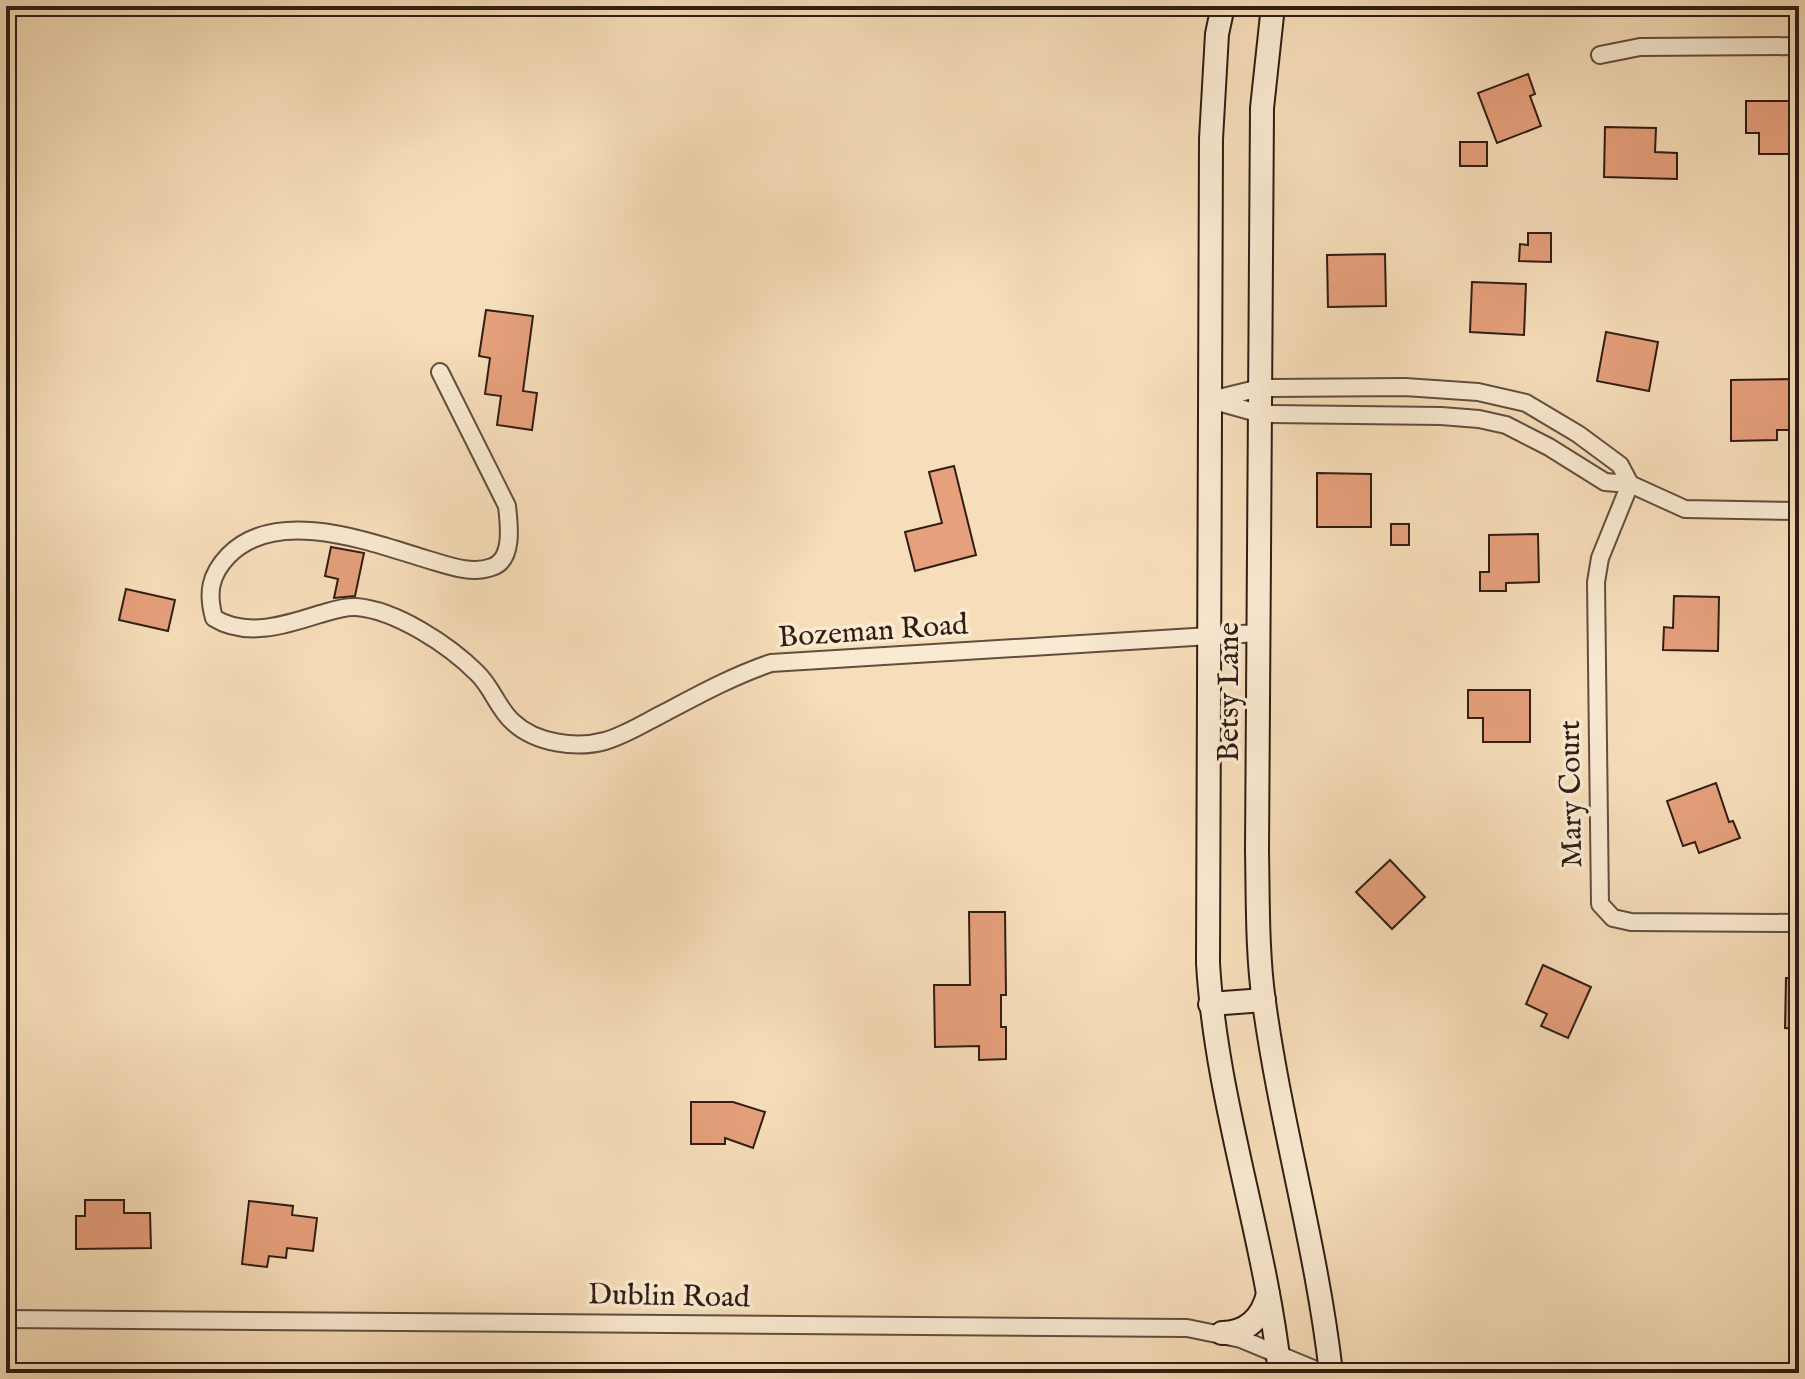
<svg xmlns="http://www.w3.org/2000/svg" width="1805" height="1379" font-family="'IM FELL English',serif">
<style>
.building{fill:#e6a07c;stroke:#301d14;stroke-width:2}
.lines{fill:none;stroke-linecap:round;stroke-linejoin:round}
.minor-casing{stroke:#624d3e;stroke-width:20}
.secondary-casing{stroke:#301d14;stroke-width:26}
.minor{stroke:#faead2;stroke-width:16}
.secondary{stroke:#faead2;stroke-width:22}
.labels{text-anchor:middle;stroke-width:7;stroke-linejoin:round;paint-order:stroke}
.street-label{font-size:30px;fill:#301d14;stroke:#faead2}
</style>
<rect width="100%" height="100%" fill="#f7deba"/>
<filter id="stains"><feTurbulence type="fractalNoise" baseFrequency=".0025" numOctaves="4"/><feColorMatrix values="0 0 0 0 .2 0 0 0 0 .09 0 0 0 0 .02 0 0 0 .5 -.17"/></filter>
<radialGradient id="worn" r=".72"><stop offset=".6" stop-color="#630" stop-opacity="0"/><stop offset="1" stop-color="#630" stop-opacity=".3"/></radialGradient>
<!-- building -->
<g class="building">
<polygon points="1528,74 1535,94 1530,96 1541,126 1497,143 1478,93"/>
<polygon points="1746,101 1799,101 1799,154 1759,154 1759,133 1746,133"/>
<polygon points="1605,127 1656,128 1655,152 1677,153 1677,179 1604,177"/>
<rect x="1460" y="142" width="27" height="24"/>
<polygon points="1528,233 1551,233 1551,262 1519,261 1520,244 1528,245"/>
<polygon points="1385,254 1386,306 1328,307 1327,255"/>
<polygon points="1472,282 1526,284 1524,335 1470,332"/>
<polygon points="486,310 533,316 523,391 537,393 532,430 497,425 501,396 485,394 490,358 479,356"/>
<polygon points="1606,332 1658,342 1649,391 1597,381"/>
<polygon points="1796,379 1796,430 1777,430 1777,440 1731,441 1731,380"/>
<polygon points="954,466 976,555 915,571 905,532 942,523 929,472"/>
<polygon points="1317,473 1371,474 1371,527 1317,527"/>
<rect x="1391" y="524" width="18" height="21"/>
<polygon points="1538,534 1539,582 1506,583 1506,591 1480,591 1480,572 1489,572 1489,535"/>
<polygon points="331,547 364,553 355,596 334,598 338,579 325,576"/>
<polygon points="126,589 175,600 168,631 119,620"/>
<polygon points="1674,596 1719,597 1718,651 1663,650 1664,627 1673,628"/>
<polygon points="1468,690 1530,690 1530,742 1483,742 1483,718 1468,718"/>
<polygon points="1716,783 1729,822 1733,821 1740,838 1699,853 1695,842 1683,846 1667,801"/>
<polygon points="1390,860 1425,897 1392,929 1356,892"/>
<polygon points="969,912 1005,912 1006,995 1001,995 1001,1027 1006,1027 1006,1059 979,1060 979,1046 935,1047 934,985 970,985"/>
<polygon points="1543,965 1591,987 1568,1038 1541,1026 1547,1014 1526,1004"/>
<polygon points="1786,978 1799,978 1799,1029 1785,1028"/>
<polygon points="691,1102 733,1102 765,1112 753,1148 725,1138 725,1144 691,1144"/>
<polygon points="85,1200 124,1200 124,1213 150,1213 151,1248 76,1249 76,1216 85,1216"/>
<polygon points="249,1201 293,1206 292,1215 317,1218 313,1251 287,1248 286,1258 269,1256 267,1267 242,1264"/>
</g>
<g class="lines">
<!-- minor casing -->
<g class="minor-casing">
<g id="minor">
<polyline points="1600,55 1640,47 1799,46"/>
<path d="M440 372 507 506C509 524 514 560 492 567 471 575 447 565 426 559 370 542 276 506 228 556 210 575 207 593 214 618 246 638 286 625 320 614 331 611 344 606 356 607 396 610 449 645 477 673 492 687 498 709 513 722 535 743 576 749 605 741 626 735 646 722 666 712 700 694 733 676 771 663L1258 633"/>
<polyline points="1630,484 1620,465 1578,434 1526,403 1478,392 1405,387 1260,388 1211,400 1261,414 1441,416 1479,419 1506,425 1549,447 1605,482 1630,484 1685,509 1799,511"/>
<polyline points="1630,484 1600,558 1596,582 1600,904 1613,918 1631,922 1799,923"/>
<polyline points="6,1319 1187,1328 1241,1339 1323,1373"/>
</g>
</g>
<!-- secondary casing -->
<g class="secondary-casing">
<g id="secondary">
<path d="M1223 6 1217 34 1211 139 1208 963C1216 1102 1265 1235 1280 1373"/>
<path d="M1273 6 1262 108 1257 850C1258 901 1257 952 1264 1002 1281 1127 1317 1248 1331 1373"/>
<polyline points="1210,1004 1264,1000"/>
<path d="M1222 1333C1247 1333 1262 1318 1268 1294"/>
</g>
</g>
<!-- minor -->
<use href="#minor" class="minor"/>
<!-- secondary -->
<use href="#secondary" class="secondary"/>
</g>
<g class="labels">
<!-- street labels -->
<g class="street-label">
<text transform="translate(873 630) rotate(-4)" y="10">Bozeman Road</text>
<text transform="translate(1228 692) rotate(-90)" y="10">Betsy Lane</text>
<text transform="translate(1570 794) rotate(-91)" y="10">Mary Court</text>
<text transform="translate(669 1295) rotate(1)" y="10">Dublin Road</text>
</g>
</g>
<!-- margin -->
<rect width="1805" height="1379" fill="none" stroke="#f7deba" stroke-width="32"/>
<rect x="8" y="8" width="1789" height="1363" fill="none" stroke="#301d14" stroke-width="4"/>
<rect x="16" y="16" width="1773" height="1347" fill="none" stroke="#301d14" stroke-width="2"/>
<rect width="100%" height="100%" filter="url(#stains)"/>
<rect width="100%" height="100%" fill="url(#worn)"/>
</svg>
